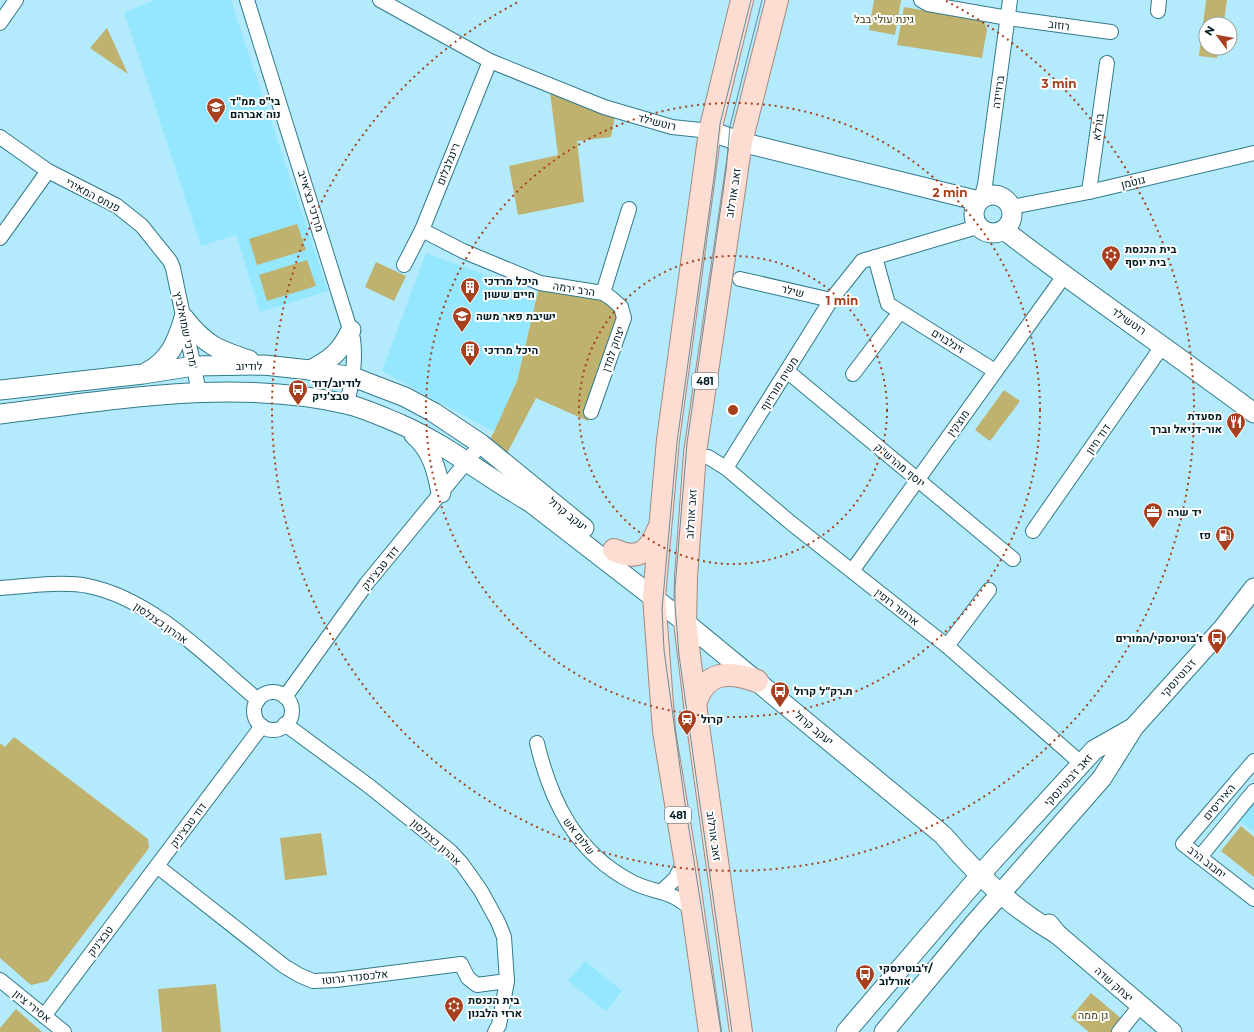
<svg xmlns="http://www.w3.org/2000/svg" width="1254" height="1032" font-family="Montserrat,Heebo,sans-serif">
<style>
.built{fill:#94e7fe}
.green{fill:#bfb16e}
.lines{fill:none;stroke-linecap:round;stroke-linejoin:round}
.street-casing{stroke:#317a8c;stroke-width:16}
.secondary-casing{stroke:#317a8c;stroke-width:21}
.primary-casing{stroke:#a48980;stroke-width:24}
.street{stroke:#fff;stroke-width:14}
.secondary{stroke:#fff;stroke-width:19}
.primary{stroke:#fddcd1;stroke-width:22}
.tram{stroke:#628d9a;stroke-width:1}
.ring{fill:none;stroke:#a8401f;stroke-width:2;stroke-dasharray:2 4}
.labels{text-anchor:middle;stroke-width:4;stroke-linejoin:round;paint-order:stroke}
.shield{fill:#fff;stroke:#4c5f65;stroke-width:1}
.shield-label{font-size:10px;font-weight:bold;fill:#001b23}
.park-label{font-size:11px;fill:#494013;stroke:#fff}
.street-label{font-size:11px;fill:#001b23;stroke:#fff}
.poi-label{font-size:11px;font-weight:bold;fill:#001b23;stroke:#fff;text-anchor:start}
.centre{fill:#a8401f;stroke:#fff;stroke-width:2}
.ring-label{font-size:12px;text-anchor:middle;font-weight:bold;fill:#a8401f;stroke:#fff;stroke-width:4;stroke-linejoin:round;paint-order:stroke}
</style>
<rect width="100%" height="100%" fill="#b3ebfc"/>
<!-- built -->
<g class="built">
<polygon points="156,0 231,0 328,291 260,312 236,235 201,246 124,12"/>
<polygon points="426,253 537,294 517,381 494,432 382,371"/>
<polygon points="1254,803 1254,832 1239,821"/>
<polygon points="585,961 622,991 606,1011 568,981"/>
</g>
<!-- green -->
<g class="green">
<polygon points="874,0 901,0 895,35 869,30"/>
<polygon points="1206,0 1227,0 1224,21 1222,21 1221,24 1206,24 1206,48 1218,48 1217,58 1199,56"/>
<polygon points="904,7 984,21 987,29 982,58 897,45"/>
<polygon points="107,28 128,74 90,48"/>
<polygon points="549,84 616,111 611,137 577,141 584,202 518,215 509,166 558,155"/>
<polygon points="297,224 306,250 257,265 249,239"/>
<polygon points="307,260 316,286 267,301 259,275"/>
<polygon points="376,262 406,276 394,301 365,287"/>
<polygon points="540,283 585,291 621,307 588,421 536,398 503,461 485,447 494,432 517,381"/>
<polygon points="1004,390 1020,401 990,441 975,430"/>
<polygon points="14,737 148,839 149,848 48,981 31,985 0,958 0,743 5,747"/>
<polygon points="1241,826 1254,837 1254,877 1221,851"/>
<polygon points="321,833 327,875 285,880 280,838"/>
<polygon points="216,984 221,1032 162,1032 158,989"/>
<polygon points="1091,993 1123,1020 1112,1032 1089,1032 1071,1017"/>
<polygon points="16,1009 42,1032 0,1032 0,1028"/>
</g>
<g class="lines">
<!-- street casing -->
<g class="street-casing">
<g id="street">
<path d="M247 0 353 339C356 361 352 382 347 404"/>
<polyline points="380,0 490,61 604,107 672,127 710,131"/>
<polyline points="921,0 928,4 1008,18 1111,32"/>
<polyline points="1158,11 1159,0"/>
<polyline points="0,23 16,0"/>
<polyline points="0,137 48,171 117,206 142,226 170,261 173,268 199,392"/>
<polyline points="1089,192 1107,63"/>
<polyline points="981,199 985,185 1010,0"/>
<polyline points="1011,207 1089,192 1254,153"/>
<polyline points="422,230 463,251 540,283 603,293 611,298 621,307 624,318 591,412"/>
<polyline points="0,238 48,171"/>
<polyline points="875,257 888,304 995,371"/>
<polyline points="404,265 422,230 490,61"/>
<polyline points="740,279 831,300 862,261 977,227"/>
<polyline points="603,293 629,209"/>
<polyline points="787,371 1013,559"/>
<polyline points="853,374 900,312"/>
<polyline points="708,457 726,468 791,523 947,646 1082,764"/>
<polyline points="726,468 831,300"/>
<polyline points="1033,531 1163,345"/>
<polyline points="852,571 1064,276"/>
<path d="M0 588C26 586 63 581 88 586 153 599 209 659 258 700"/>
<polyline points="947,646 989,590"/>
<circle cx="273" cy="711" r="19"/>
<polyline points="285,697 367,583 481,444"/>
<polyline points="285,724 369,786 450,851 462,864 481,891 498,922 504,937 507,981 499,1025 495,1032"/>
<path d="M537 743C551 802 576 853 632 882 658 895 670 888 694 912"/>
<polyline points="1254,761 1183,844 1254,899"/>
<polyline points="1200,857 1254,791"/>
<polyline points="157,866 284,966 299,975 313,981 336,980 461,964 468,978 477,985 507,981"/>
<polyline points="662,891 675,879 685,860"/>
<polyline points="0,980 64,1032"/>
<polyline points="44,1016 262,726"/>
<polyline points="1119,1032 1140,1006"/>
</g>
</g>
<!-- secondary casing -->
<g class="secondary-casing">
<g id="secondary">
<polyline points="710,131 741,142 979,201"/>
<circle cx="993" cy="214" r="19"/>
<path d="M1004 230C1086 293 1171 351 1254 413"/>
<path d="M184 318C205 345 218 350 249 360"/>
<path d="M310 370C331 360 341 351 351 330"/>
<path d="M147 372C170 360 177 341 184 318"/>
<polyline points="0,390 143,374 194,366 264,365 310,370 353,377 405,397 433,412 481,444 584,528"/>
<path d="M0 414C111 400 236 378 346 404 364 408 383 417 400 424 446 444 486 477 530 502L685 622 943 835C976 874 1013 909 1057 934"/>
<path d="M414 435C432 450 437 471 441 493"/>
<polyline points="1049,924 1057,934 1172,1032"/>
<polyline points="846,1032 989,865 1094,750 1131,729"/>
<polyline points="884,1032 973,925 1102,778 1134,727 1223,628 1254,588"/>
</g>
</g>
<!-- primary casing -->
<g class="primary-casing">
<g id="primary">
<path d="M614 550C638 561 649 552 658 530"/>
<path d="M695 704C706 670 729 671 757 681"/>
<polyline points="710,1032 689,883 664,731 654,597 668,440 710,131 742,0"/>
<polyline points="741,1032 695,704 685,622 686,577 695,453 741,142 777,0"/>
</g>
</g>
<!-- street -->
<use href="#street" class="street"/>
<!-- secondary -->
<use href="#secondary" class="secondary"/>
<!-- primary -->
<use href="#primary" class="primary"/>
<!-- tram -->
<g class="tram">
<polyline points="721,1032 685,804 664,650 662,609 677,442 715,170 720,124 751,0"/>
<polyline points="732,1032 679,655 675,605 675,588 687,443 726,171 730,126 762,0"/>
</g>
</g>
<!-- distance rings -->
<g class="ring">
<circle cx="733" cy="410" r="154"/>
<circle cx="733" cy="410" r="307"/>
<path d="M946 1A461 461 0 1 1 520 1"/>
</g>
<!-- icons -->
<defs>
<g id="school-pin" transform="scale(1)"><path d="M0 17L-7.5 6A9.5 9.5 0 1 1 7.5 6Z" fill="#a8401f" stroke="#fff"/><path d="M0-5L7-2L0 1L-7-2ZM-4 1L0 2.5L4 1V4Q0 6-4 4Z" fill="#fff"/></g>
<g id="synagogue-pin" transform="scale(1)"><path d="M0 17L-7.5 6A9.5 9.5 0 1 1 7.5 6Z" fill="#a8401f" stroke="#fff"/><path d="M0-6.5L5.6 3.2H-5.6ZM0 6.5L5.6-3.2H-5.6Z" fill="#fff"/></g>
<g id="building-pin" transform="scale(1)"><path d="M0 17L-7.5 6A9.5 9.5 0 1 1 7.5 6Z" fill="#a8401f" stroke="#fff"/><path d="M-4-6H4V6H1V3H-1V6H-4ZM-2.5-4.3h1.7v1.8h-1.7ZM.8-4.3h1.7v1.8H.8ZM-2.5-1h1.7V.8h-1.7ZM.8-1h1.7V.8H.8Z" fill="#fff"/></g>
<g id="bus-pin" transform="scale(1)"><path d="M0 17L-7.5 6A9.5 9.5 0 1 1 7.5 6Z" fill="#a8401f" stroke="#fff"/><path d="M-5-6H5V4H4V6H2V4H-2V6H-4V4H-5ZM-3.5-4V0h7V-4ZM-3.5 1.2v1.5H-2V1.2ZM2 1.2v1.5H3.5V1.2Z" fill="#fff"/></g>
<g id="restaurant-pin" transform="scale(1)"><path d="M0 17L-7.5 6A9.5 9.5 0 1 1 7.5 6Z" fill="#a8401f" stroke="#fff"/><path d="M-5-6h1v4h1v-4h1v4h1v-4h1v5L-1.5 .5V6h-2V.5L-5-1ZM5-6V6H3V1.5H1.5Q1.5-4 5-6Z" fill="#fff"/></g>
<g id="office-pin" transform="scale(1)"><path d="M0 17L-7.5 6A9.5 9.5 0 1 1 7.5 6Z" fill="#a8401f" stroke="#fff"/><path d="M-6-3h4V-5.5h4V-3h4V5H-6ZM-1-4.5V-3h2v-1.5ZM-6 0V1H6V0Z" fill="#fff"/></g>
<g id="fuel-pin" transform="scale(1)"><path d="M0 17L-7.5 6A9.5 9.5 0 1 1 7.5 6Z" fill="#a8401f" stroke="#fff"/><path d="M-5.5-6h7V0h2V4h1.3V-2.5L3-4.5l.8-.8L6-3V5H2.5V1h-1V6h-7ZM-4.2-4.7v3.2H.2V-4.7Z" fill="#fff"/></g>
<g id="station-pin" transform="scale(1)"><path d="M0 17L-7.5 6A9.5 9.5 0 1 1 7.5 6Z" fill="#a8401f" stroke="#fff"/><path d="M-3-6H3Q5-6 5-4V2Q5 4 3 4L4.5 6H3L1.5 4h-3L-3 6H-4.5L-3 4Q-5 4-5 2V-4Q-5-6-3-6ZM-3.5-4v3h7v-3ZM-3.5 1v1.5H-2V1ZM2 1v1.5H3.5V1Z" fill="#fff"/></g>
</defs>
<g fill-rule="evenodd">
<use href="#school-pin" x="216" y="107"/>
<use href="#synagogue-pin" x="1111" y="255"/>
<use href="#building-pin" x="470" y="287"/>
<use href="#school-pin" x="462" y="316"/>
<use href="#building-pin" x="470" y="350"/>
<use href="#bus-pin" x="298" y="389"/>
<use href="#restaurant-pin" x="1236" y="422"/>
<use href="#office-pin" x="1153" y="512"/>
<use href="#fuel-pin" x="1225" y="535"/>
<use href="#bus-pin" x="1217" y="638"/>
<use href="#bus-pin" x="780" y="691"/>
<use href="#station-pin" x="687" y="719"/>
<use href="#bus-pin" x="865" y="974"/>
<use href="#synagogue-pin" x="454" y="1006"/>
</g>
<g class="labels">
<!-- shield labels -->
<g class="shield">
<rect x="692" y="373" width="26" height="16" rx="3"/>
<rect x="665" y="807" width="26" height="16" rx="3"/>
</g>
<g class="shield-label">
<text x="705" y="385">481</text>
<text x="678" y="819">481</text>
</g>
<!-- park labels -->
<g class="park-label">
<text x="884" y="23">גינת עולי בבל</text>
<text x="1093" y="1019">גן ממה</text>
</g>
<!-- street labels -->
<g class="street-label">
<text transform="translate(1059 25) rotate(8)" y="4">רוזוב</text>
<text transform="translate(998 92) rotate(-82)" y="4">ברויידה</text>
<text transform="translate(657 122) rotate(14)" y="4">רוטשילד</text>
<text transform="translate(1098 127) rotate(-82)" y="4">בורלא</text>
<text transform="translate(448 164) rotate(-68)" y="4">רינגלבלום</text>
<text transform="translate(1133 182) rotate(-13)" y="4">גוטמן</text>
<text transform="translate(733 193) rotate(-81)" y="4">זאב אורלוב</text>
<text transform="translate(93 195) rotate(28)" y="4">פנחס המאירי</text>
<text transform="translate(311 201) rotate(73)" y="4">מרדכי בצ'אייב</text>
<text transform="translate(574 289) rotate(9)" y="4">הרב ירמה</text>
<text transform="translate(793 291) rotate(13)" y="4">שילר</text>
<text transform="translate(1129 321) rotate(35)" y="4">רוטשילד</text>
<text transform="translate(186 330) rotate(78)" y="4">מרדכי שמואלביץ'</text>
<text transform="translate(948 341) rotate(32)" y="4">זיגלבוים</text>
<text transform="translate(613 349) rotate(-71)" y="4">יצחק למדן</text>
<text x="249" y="370">לודיוב</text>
<text transform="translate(779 384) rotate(-58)" y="4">משיח מורזיוף</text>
<text transform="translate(958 423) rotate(-54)" y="4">מוצקין</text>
<text transform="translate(1098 439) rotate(-55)" y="4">דוד חיון</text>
<text transform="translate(900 465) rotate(40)" y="4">יוסף מהרש"ק</text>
<text transform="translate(568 514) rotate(39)" y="4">יעקב קרול</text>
<text transform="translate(691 514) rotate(-86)" y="4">זאב אורלוב</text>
<text transform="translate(380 568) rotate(-51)" y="4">דוד טבצ'ניק</text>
<text transform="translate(897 607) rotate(38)" y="4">ארתור רופין</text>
<text transform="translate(161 623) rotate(35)" y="4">אהרון כצנלסון</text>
<text transform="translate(1178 678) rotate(-48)" y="4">ז'בוטינסקי</text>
<text transform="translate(814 728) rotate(40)" y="4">יעקב קרול</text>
<text transform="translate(1068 780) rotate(-48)" y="4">זאב ז'בוטינסקי</text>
<text transform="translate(1219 802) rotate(-50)" y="4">האיריסים</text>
<text transform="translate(188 825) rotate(-53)" y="4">דוד טבצ'ניק</text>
<text transform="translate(579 836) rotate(52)" y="4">שלום אש</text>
<text transform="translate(714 836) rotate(82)" y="4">זאב אורלוב</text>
<text transform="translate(436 842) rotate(42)" y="4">אהרון כצנלסון</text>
<text transform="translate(1207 862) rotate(38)" y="4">יחבוב הרב</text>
<text transform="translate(100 941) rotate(-53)" y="4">טבצ'ניק</text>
<text transform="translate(355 977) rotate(-6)" y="4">אלכסנדר גרוטו</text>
<text transform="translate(1114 984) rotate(41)" y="4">יצחק שדה</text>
<text transform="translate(32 1006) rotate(39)" y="4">אסירי ציון</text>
</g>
<!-- poi labels -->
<g class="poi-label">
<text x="230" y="105">בי"ס ממ"ד<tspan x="230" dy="13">נוה אברהם</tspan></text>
<text x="1125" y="253">בית הכנסת<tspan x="1125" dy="13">בית יוסף</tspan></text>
<text x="484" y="285">היכל מרדכי<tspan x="484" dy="13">חיים ששון</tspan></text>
<text x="476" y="320">ישיבת פאר משה</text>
<text x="484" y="354">היכל מרדכי</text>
<text x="312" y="387">לודיוב/דוד<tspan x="312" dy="13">טבצ׳ניק</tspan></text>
<text x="1222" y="420" text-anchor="end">מסעדת<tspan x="1222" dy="13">אור-דניאל וברך</tspan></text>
<text x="1167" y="516">יד שרה</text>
<text x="1211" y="539" text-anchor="end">פז</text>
<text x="1203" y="642" text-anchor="end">ז׳בוטינסקי/המורים</text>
<text x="794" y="695">ת.רק״ל קרול</text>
<text x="701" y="723">קרול</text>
<text x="879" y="972">ז׳בוטינסקי/<tspan x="879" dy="13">אורלוב</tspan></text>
<text x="468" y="1004">בית הכנסת<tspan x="468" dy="13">ארזי הלבנון</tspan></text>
</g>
</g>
<circle cx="733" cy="410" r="6" class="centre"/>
<g class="ring-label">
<text x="1059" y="88">3 min</text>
<text x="950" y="197">2 min</text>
<text x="842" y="305">1 min</text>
</g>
<!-- north arrow -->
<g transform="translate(1218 36) rotate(302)"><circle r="19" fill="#ffffff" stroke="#99a4a7"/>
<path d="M0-3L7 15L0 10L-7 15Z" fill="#a8401f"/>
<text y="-6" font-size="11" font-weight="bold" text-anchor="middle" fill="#001b23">N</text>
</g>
</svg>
